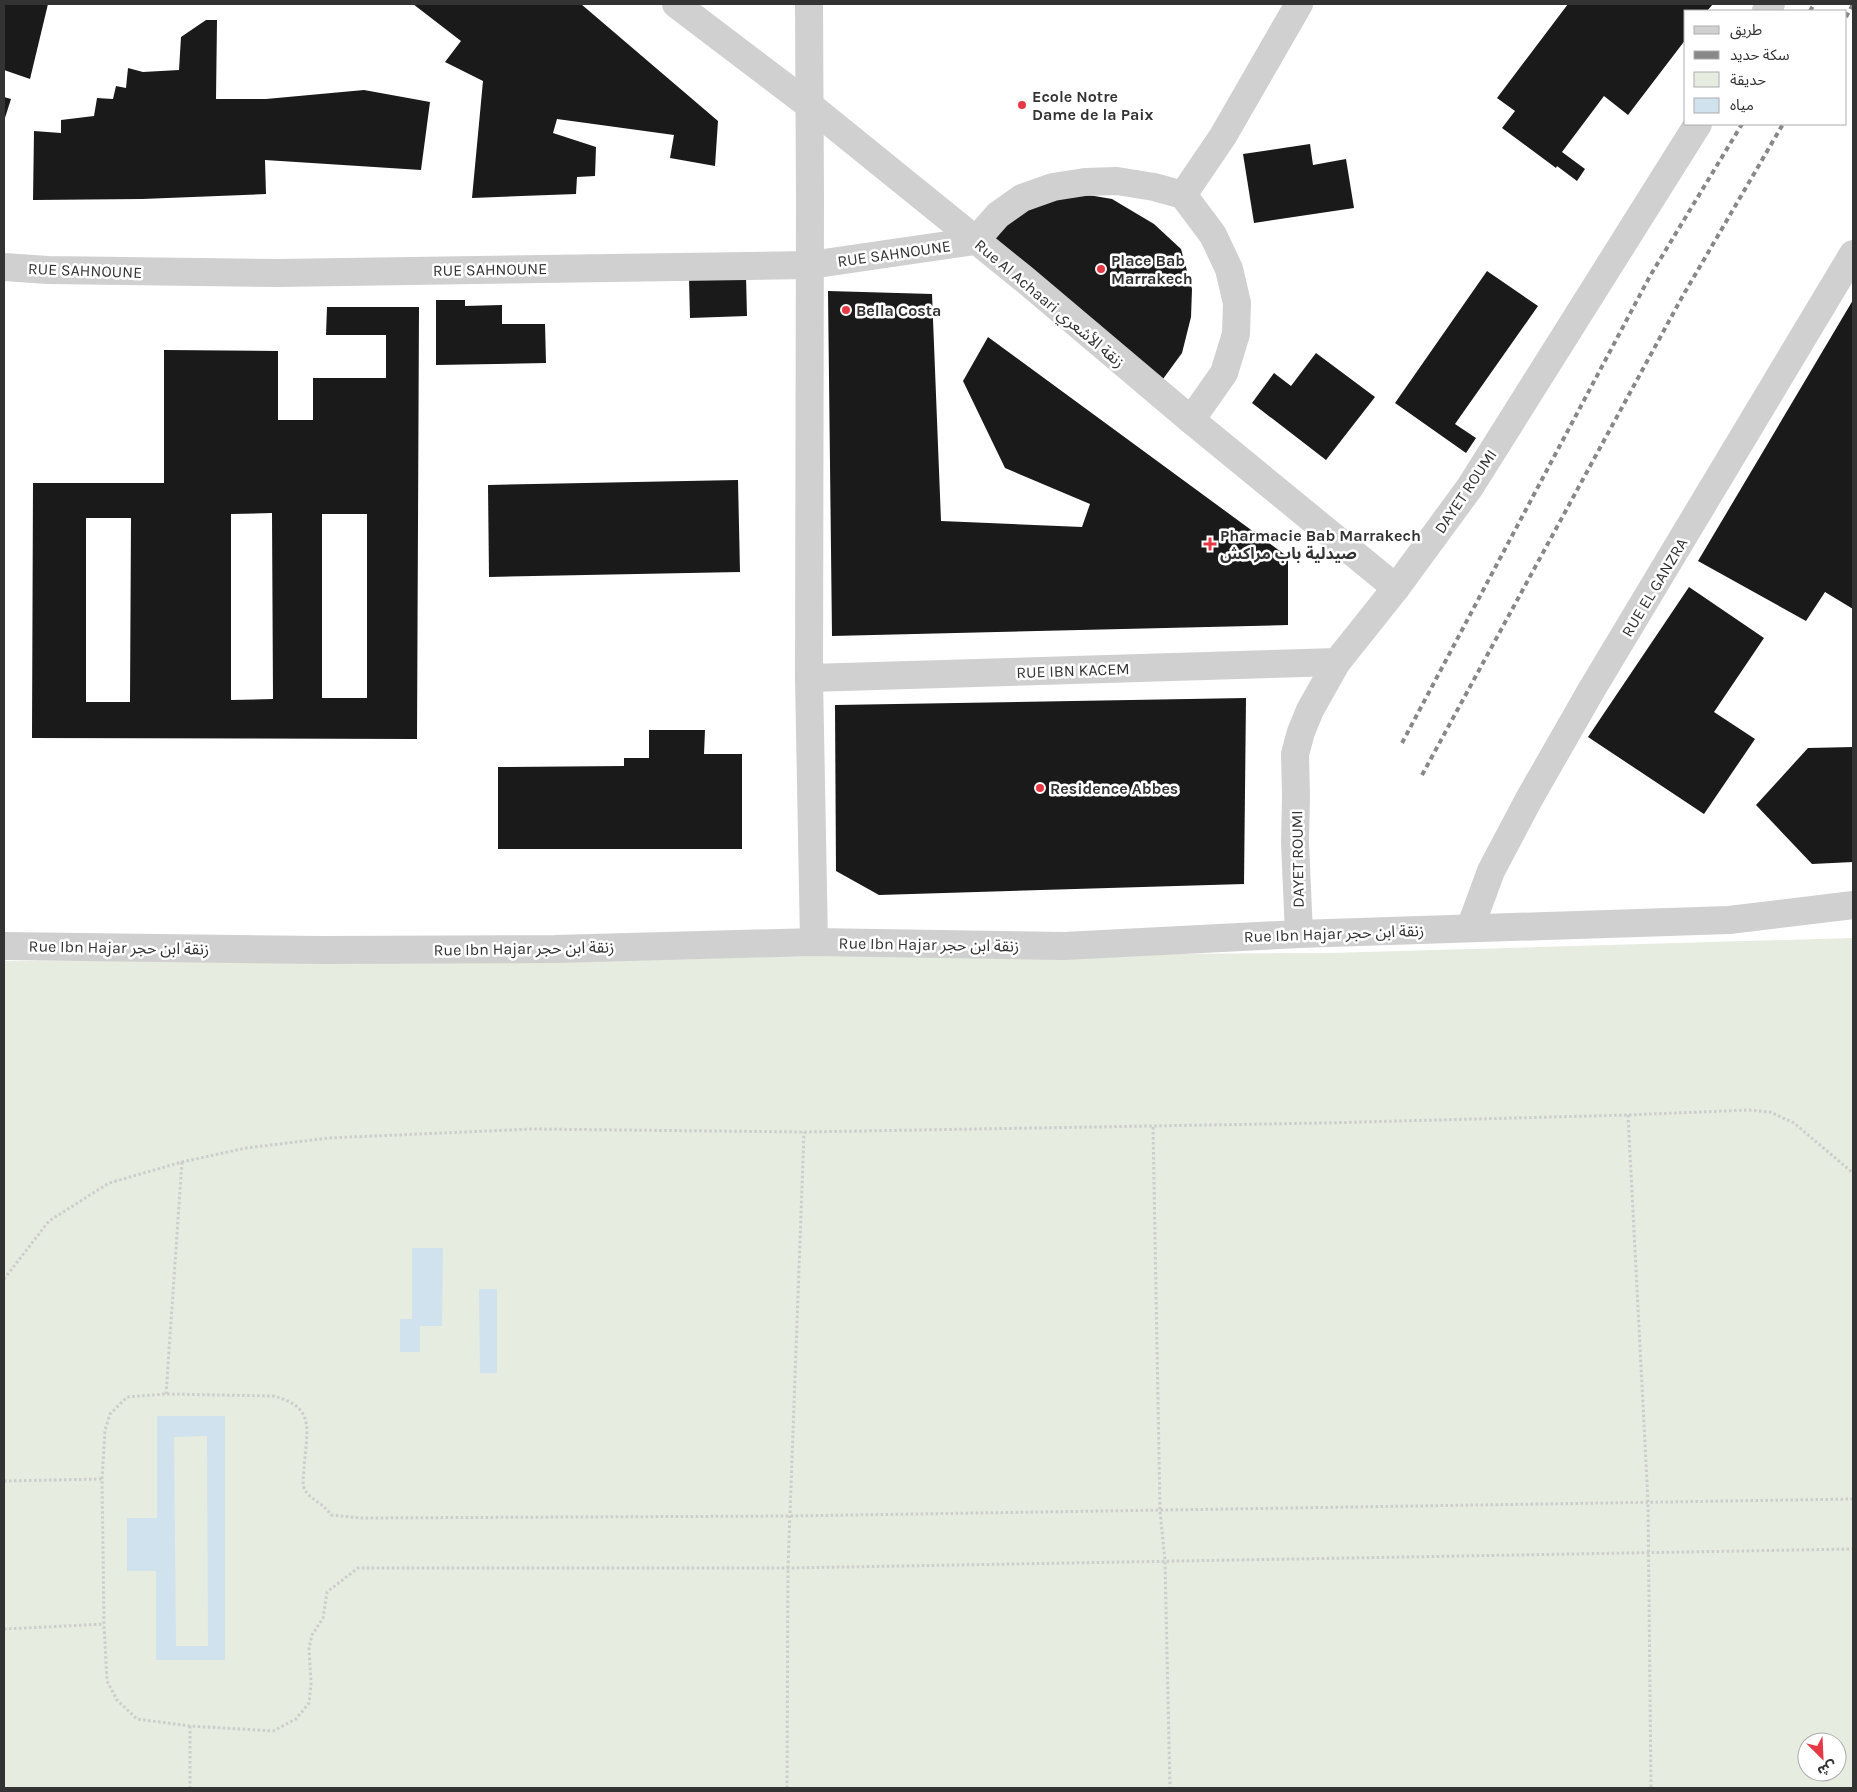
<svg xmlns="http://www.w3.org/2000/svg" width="1857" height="1792" font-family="Karla,'Noto Sans Arabic',sans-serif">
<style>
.green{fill:#e6ecdf;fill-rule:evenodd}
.water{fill:#cfe2ee;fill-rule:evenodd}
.building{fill:#1a1a1a;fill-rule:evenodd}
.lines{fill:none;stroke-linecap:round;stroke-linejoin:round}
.path{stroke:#cdcdcd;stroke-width:3;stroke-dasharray:2.5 2.5;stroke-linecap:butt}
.street{stroke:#d0d0d0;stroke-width:28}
.rail{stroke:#888;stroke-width:4;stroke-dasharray:5 4;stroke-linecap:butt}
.poi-dot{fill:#e63946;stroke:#fff;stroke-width:2}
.labels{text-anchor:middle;stroke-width:5;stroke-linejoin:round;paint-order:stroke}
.poi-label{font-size:16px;font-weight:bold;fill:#333;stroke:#fff;text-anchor:start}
.street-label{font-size:16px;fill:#333;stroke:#fff}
</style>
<rect width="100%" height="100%" fill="#fff"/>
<!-- green -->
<path class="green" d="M1853 938V1788H4V961L1330 953ZM1807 1742H1837V1772H1807Z"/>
<!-- water -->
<g class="water">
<polygon points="412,1248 443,1248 442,1326 420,1326 420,1352 400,1352 400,1319 412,1319"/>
<polygon points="479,1289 497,1289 497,1373 480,1373"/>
<path d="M157 1416H225V1660H156V1571H127V1518H157ZM207 1436 208 1646H176L174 1437Z"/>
</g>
<!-- building -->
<g class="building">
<polygon points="4,4 48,4 30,79 4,70"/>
<polygon points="413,4 581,4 718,121 715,166 670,158 674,135 557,119 553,133 596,147 595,176 577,177 576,194 472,198 483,81 445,62 461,41"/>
<polygon points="1568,4 1713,4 1707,11 1686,11 1686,39 1628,115 1604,96 1562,152 1585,169 1577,181 1557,166 1556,168 1502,128 1515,111 1497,98"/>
<polygon points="206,20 217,20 216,99 266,99 364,90 430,102 421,170 265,160 266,194 142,199 33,200 34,131 61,133 61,120 94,116 97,98 113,99 116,86 126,88 128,68 143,72 179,70 181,37"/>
<polygon points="4,97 11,99 4,121"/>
<polygon points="1310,144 1313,165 1346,159 1354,208 1254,223 1243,154"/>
<polygon points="1059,190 1112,199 1154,224 1181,249 1192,289 1191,317 1182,353 1163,379 984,246 1014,206"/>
<polygon points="1487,271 1538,306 1455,424 1476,438 1466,453 1395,403"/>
<polygon points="746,276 747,316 690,318 689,278"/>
<polygon points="828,291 932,294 941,521 1082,527 1090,504 1005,468 963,381 988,337 1288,557 1288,625 832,636"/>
<polygon points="436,300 465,300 465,306 502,305 502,324 545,324 546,363 436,365"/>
<polygon points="1853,300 1853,609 1825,592 1806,621 1698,561"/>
<path d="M327 307H419L417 739 32 738 33 483H164V350L278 351V420H313V378H386V335H326ZM272 513 273 699 231 700V514ZM322 514H367V698H322ZM86 518H131L130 702H86Z"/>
<polygon points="1316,353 1375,397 1326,460 1252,403 1274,373 1291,386"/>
<polygon points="738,480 740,572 489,577 488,485"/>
<polygon points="1689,587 1764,638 1714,712 1755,739 1704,814 1588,737"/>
<polygon points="1246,698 1244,884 879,895 836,871 835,705"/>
<polygon points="649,730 705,730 704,754 742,754 742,849 498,849 498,767 624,766 624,758 649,758"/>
<polygon points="1853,747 1853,862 1812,864 1756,805 1808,748"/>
</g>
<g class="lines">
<!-- path -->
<g class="path">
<polyline points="1628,1115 1648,1501 1651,1788"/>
<polyline points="1153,1127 1160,1511 1165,1561 1170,1788"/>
<polyline points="4,1279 49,1221 109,1183 182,1162 246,1148 329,1138 532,1129 804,1132 1323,1123 1628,1115 1748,1110 1770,1112 1794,1123 1853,1173"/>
<polyline points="166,1394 182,1162"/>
<polyline points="4,1481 102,1479"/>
<path d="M1853 1499 790 1516 362 1518 331 1515C324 1503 308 1499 304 1488 302 1482 304 1475 304 1469 306 1432 318 1407 273 1396L166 1394 127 1397 110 1414 105 1430 102 1479 104 1624 107 1681 117 1700 137 1719 190 1726 273 1731 296 1719 309 1703 311 1683 309 1648 312 1635 323 1618 327 1592 358 1568H788L1853 1549"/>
<polyline points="4,1629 104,1624"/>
<polyline points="190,1726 190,1788"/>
<polyline points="787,1788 788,1568 804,1132"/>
</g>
<!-- street -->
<g class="street">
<polyline points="676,4 809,105 1024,279 1191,420 1396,588"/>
<polyline points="809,4 810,198 809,678 814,942"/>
<polyline points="1766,11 1771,4"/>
<polyline points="1183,195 1223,136 1299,4"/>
<polyline points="4,267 48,270 278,273 810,265 975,241 998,215 1022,198 1053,187 1085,182 1117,181 1154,187 1183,195 1213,235 1229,269 1237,303 1236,334 1224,373 1191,420"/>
<polyline points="809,678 1337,662"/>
<polyline points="1470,928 1491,871 1529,799 1592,689 1853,254"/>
<polyline points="1299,934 1295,843 1296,796 1295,754 1301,732 1310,710 1337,662 1396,588 1470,487 1698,124"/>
<polyline points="4,946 322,950 555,949 814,942 1064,946 1299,934 1729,920 1853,905"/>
</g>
<!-- rail -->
<g class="rail">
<polyline points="1810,11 1814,4"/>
<polyline points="1846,17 1853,4"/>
<polyline points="1402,743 1650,276 1742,124"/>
<polyline points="1422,775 1681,299 1783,124"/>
</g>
</g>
<!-- markers -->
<g class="poi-dot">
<circle cx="1022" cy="105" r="5"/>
<circle cx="1101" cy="269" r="5"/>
<circle cx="846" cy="310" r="5"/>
<path d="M1207.5 536.5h5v5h5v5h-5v5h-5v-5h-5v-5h5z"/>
<circle cx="1040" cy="788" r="5"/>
</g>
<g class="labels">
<!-- poi labels -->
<g class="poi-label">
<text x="1032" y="102">Ecole Notre<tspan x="1032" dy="18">Dame de la Paix</tspan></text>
<text x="1111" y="266">Place Bab<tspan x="1111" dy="18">Marrakech</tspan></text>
<text x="856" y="316">Bella Costa</text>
<text x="1220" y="541">Pharmacie Bab Marrakech<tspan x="1220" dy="18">صيدلية باب مراكش</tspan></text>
<text x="1050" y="794">Residence Abbes</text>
</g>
<!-- street labels -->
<g class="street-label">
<text transform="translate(894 253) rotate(-8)" y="6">RUE SAHNOUNE</text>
<text transform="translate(490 269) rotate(-1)" y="6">RUE SAHNOUNE</text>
<text transform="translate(85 270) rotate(2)" y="6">RUE SAHNOUNE</text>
<text transform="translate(1050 303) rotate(40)" y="6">Rue Al Achaari زنقة الأشعري</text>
<text transform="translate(1465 491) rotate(-56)" y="6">DAYET ROUMI</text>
<text transform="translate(1654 587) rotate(-59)" y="6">RUE EL GANZRA</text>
<text transform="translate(1073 670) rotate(-2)" y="6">RUE IBN KACEM</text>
<text transform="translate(1297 859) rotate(-91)" y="6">DAYET ROUMI</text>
<text transform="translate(1334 933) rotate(-2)" y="6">Rue Ibn Hajar زنقة ابن حجر</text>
<text transform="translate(929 944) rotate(1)" y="6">Rue Ibn Hajar زنقة ابن حجر</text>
<text transform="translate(119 947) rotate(1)" y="6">Rue Ibn Hajar زنقة ابن حجر</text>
<text transform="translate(524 948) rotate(-1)" y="6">Rue Ibn Hajar زنقة ابن حجر</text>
</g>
</g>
<!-- border -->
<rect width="1857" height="1792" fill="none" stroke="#333333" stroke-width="10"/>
<!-- legend -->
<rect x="1684" y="10" width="162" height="115" fill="#ffffff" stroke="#adadad"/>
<rect x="1694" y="26" width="25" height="8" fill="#d0d0d0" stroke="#adadad"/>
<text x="1730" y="35" font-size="15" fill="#333333">طريق</text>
<rect x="1694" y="51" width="25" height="8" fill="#888888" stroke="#adadad"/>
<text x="1730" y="60" font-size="15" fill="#333333">سكة حديد</text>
<rect x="1694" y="72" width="25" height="15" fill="#e6ecdf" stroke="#adadad"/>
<text x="1730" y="85" font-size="15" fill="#333333">حديقة</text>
<rect x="1694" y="98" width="25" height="15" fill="#cfe2ee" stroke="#adadad"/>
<text x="1730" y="110" font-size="15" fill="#333333">مياه</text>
<!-- north arrow -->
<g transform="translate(1822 1757) rotate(156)"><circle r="24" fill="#ffffff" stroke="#adadad"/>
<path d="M0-4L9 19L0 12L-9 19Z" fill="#e63946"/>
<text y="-8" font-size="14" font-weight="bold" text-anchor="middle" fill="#333333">ش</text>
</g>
</svg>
